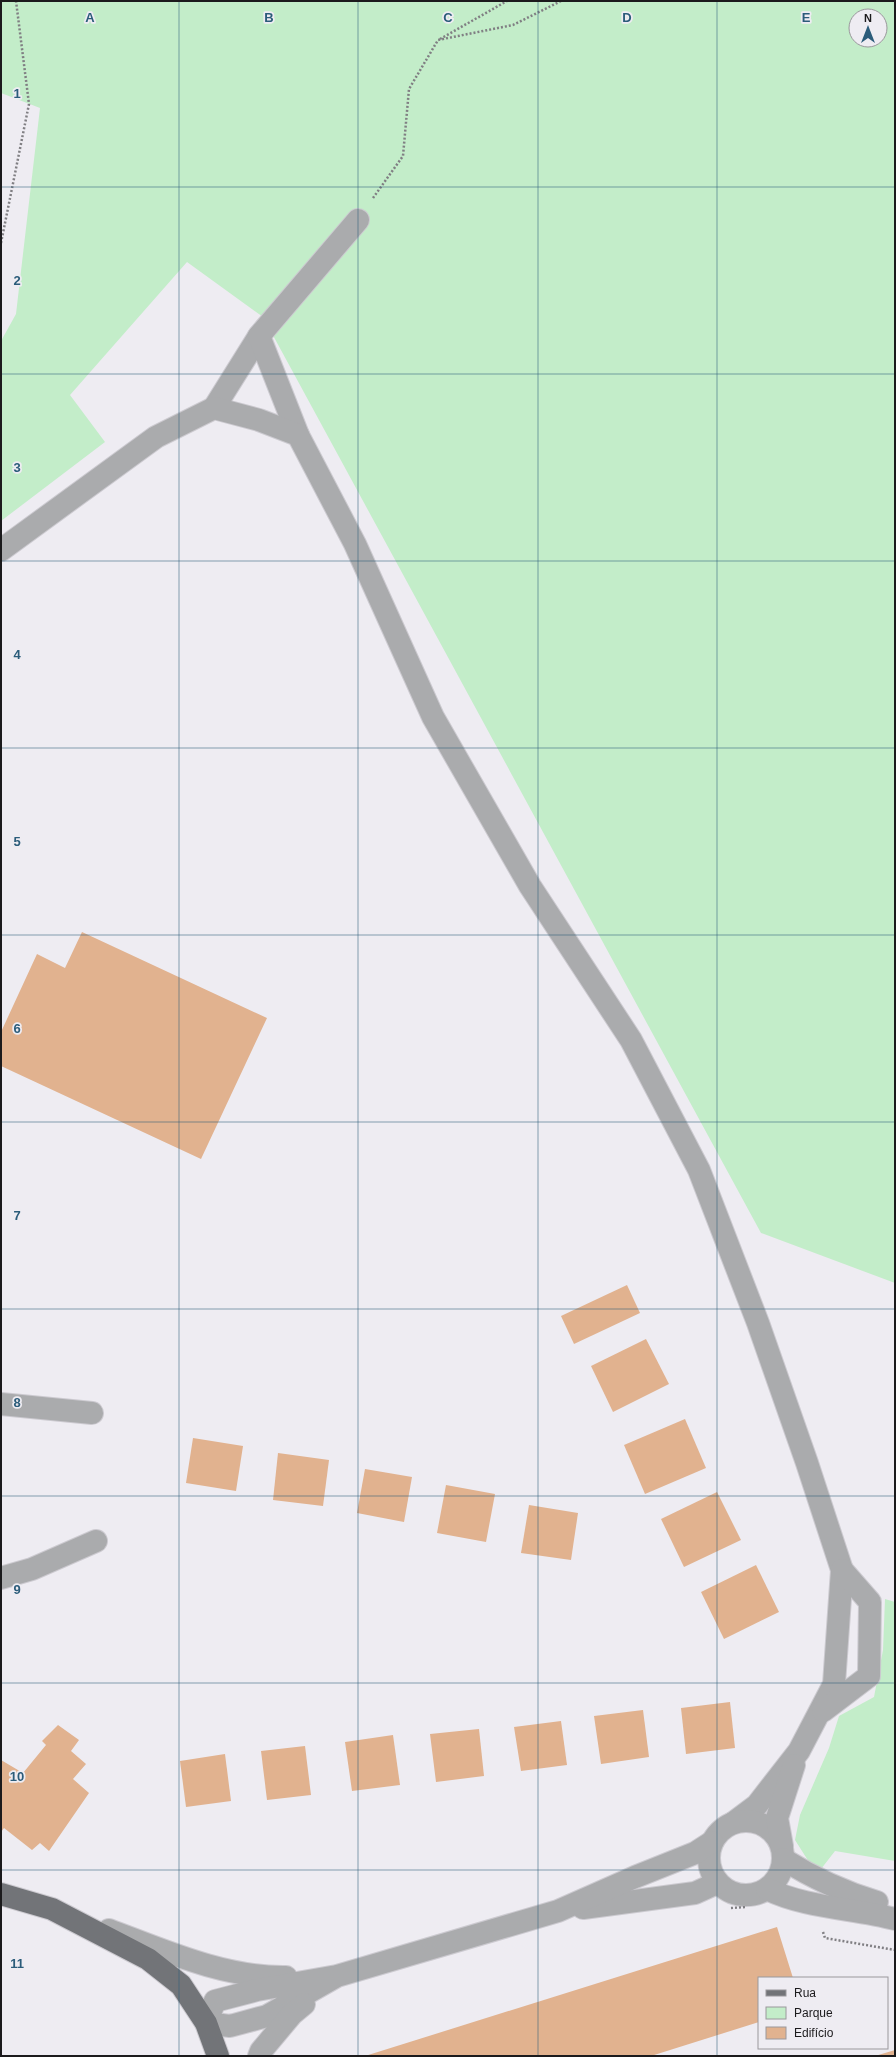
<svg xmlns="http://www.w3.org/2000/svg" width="896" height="2057" font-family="Arial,sans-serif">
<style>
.green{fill:#c3edc9;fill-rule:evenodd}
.building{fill:#e1b28f}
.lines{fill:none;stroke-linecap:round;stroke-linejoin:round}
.minor-casing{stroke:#cccad0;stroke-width:24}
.major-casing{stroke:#cccad0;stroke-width:24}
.path{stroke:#807f83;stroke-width:2.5;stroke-dasharray:2 2;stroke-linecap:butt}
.minor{stroke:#aaabad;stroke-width:22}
.major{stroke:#727478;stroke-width:22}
.grid{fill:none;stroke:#2b5c7a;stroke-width:1;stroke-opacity:0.55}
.grid-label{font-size:13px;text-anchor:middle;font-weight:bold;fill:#2b5c7a;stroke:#eeecf2;stroke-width:3.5;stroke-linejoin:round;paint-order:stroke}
</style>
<rect width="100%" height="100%" fill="#eeecf2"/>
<!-- green -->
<g class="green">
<path d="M1 1H895V1283L761 1233 263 317 187 262 70 395 105 442 1 521V341L16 314 40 108 1 93ZM856 16H880V40H856Z"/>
<polygon points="885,1599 895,1602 895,1861 835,1851 821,1869 809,1862 795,1840 800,1815 829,1748 839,1716 874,1697 883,1650"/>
</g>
<!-- building -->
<g class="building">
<polygon points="82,932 267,1018 201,1159 1,1066 1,1032 37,954 65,968"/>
<polygon points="627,1285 640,1313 574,1344 561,1316"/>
<polygon points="646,1339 669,1384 613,1412 591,1366"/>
<polygon points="685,1419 706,1468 645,1494 624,1445"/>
<polygon points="193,1438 243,1446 236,1491 186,1483"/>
<polygon points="278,1453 329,1460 323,1506 273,1500"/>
<polygon points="365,1469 412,1477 404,1522 357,1513"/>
<polygon points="446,1485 495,1494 486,1542 437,1533"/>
<polygon points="717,1492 741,1540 684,1567 661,1519"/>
<polygon points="529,1505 578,1513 571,1560 521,1553"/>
<polygon points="756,1565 779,1612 724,1639 701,1592"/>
<polygon points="730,1702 735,1748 686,1754 681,1708"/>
<polygon points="643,1710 649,1757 601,1764 594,1716"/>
<polygon points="561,1721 567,1765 521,1771 514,1727"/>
<polygon points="58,1725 79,1740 71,1751 86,1764 73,1779 89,1793 49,1851 40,1843 32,1850 4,1828 1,1832 1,1760 23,1773 46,1745 42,1741"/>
<polygon points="479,1729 484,1776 436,1782 430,1734"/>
<polygon points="393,1735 400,1785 352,1791 345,1742"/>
<polygon points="305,1746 311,1795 267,1800 261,1751"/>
<polygon points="225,1754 231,1801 186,1807 180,1761"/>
<polygon points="777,1927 793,1978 759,1978 759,2022 651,2056 365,2056"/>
<polygon points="895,2050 895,2056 875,2056"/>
</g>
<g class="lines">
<!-- minor casing -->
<g class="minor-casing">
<g id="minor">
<polyline points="214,408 259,336"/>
<polyline points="298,435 259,336 358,220"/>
<polyline points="1,550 156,437 214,408 259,420 298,435 355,544 433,717 530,886 631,1040 699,1170 758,1323 807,1463 842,1570 834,1684 799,1751 757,1805 733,1823"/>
<polyline points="1,1404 92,1413"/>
<polyline points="1,1578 32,1569 96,1541"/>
<polyline points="823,1711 869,1676 870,1602 842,1570"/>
<circle cx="746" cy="1858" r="37"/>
<polyline points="782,1846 777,1818 794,1765"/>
<path d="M783 1859C813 1878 843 1892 877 1902"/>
<path d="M767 1889C806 1908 853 1908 895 1919"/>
<polyline points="583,1908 695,1893 717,1883"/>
<path d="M109 1930C165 1951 225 1978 286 1977"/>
<polyline points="337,1976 267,2016 230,2026 206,2023 215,2001 257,1990 337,1976 558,1911 635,1877 695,1853 712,1842"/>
<polyline points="259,2056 261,2051 292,2014 304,2004"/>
</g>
</g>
<!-- major casing -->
<g class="major-casing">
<polyline id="major" points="1,1894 52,1909 148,1959 181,1985 206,2023 218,2056"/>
</g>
<!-- path -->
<g class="path">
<polyline points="440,39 507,1"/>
<polyline points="373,198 403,156 409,89 438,40 513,25 561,1"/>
<polyline points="1,243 29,104 16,1"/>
<polyline points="731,1908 747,1907"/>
<polyline points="823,1932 825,1938 895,1950"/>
</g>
<!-- minor -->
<use href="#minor" class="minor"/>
<!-- major -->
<use href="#major" class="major"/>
</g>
<!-- grid -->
<path class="grid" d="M179 1V2056M358 1V2056M538 1V2056M717 1V2056M1 187H895M1 374H895M1 561H895M1 748H895M1 935H895M1 1122H895M1 1309H895M1 1496H895M1 1683H895M1 1870H895"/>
<g class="grid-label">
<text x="90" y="22">A</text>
<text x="269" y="22">B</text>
<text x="448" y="22">C</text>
<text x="627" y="22">D</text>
<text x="806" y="22">E</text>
<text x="17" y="98">1</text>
<text x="17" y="285">2</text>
<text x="17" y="472">3</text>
<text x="17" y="659">4</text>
<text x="17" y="846">5</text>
<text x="17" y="1033">6</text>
<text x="17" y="1220">7</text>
<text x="17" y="1407">8</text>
<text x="17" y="1594">9</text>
<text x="17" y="1781">10</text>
<text x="17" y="1968">11</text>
</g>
<!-- border -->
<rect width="896" height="2057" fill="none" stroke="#1b1a1c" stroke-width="4"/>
<!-- legend -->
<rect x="758" y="1977" width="130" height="72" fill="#eeecf2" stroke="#9a989c"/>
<rect x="766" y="1990" width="20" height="6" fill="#727478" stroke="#9a989c"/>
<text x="794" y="1997" font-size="12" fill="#1b1a1c">Rua</text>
<rect x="766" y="2007" width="20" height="12" fill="#c3edc9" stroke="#9a989c"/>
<text x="794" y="2017" font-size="12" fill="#1b1a1c">Parque</text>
<rect x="766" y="2027" width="20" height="12" fill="#e1b28f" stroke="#9a989c"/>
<text x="794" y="2037" font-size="12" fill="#1b1a1c">Edifício</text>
<!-- north arrow -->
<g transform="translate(868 28)"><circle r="19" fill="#eeecf2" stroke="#9a989c"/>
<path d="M0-3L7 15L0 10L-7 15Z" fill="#2b5c7a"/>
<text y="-6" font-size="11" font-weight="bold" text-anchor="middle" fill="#1b1a1c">N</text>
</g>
</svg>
